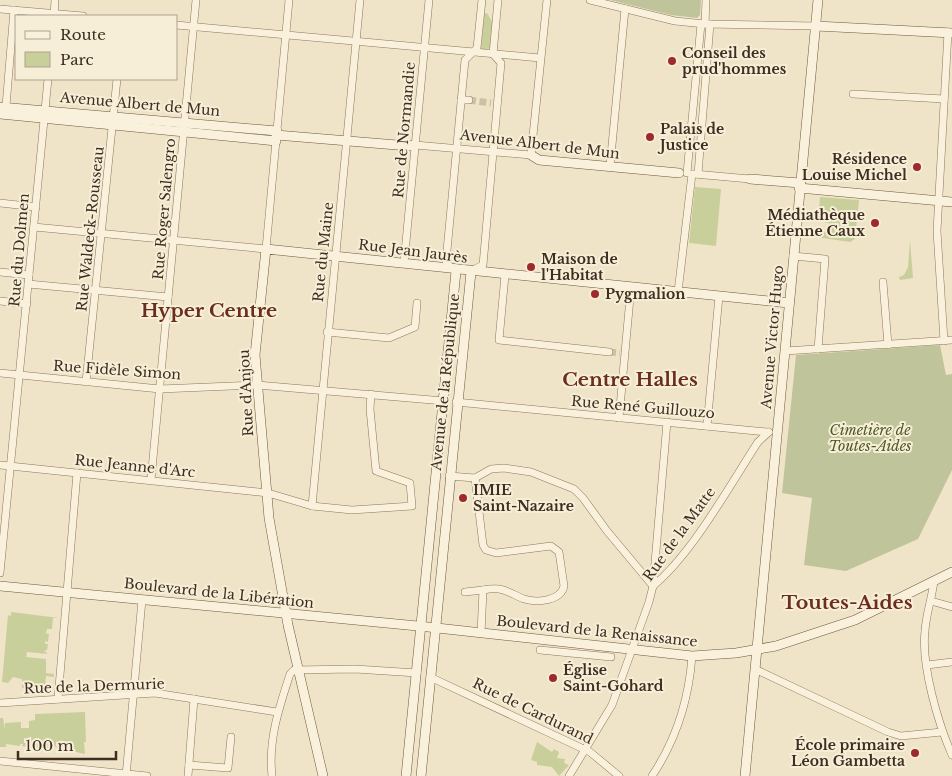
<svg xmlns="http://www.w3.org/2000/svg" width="952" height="776" font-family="'Libre Baskerville',serif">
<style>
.green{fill:#c9cf9b}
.cemetery{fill:#bfc49a}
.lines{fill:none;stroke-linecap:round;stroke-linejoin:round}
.street-tunnel{stroke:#ccc0a6;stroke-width:7;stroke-dasharray:7 3.5;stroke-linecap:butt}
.street-casing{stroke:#8d765c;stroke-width:8}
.secondary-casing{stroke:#6f573f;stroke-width:10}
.street{stroke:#faf1dc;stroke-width:7}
.secondary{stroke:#faf1dc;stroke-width:9}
.poi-dot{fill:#9e2a2b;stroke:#f7eed8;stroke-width:2}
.labels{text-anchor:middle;stroke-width:4;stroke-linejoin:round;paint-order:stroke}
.poi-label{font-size:14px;font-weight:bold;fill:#3d2e20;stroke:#f7eed8;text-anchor:start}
.street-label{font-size:14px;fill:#3d2e20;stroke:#f7eed8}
.park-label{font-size:14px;font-style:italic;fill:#4d5a26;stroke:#f7eed8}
.district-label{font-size:19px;font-weight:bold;fill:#6b2e1e;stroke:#f7eed8}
</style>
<rect width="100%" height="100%" fill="#f0e4c8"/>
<!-- green -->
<g class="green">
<polygon points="487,13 493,23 491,48 481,50 484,14"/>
<polygon points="695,187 721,189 716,246 689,243"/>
<polygon points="820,197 859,200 855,239 850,242 816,237 817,231 828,232 829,223 818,221"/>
<polygon points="910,240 913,278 900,280 899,277 904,275 908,267"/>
<polygon points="11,612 59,618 53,618 52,629 47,629 46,633 44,633 49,634 48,642 45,641 45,644 48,644 47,650 44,651 48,654 27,652 26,657 46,659 46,673 54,674 54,677 46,676 45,688 22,688 22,679 13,677 8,683 2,682 8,615 11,616"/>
<polygon points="85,712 86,742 84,742 85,754 72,751 72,747 57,751 57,747 51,745 53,751 38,750 35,746 34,750 28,750 28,747 22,746 23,744 20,744 20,746 6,744 6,747 0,747 0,718 3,718 5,730 5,723 21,722 21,728 29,728 29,721 35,720 35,714"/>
<polygon points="537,742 552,752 554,749 559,752 557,758 565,759 564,763 569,765 559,776 552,767 537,765 537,762 531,760"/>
</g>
<!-- cemetery -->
<g class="cemetery">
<polygon points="610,0 701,0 700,15 697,18 671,15"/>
<polygon points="940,345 946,375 952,374 952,470 918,539 846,571 804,565 812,498 782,493 796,355"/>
</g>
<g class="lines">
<!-- street-tunnel -->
<g class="street-tunnel">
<polyline points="469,100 491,103"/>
<polyline points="609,352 620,353"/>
</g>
<!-- street casing -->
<g class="street-casing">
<g id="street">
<polyline points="590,0 675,21 705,24 816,26"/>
<polyline points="0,9 83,16"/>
<polyline points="54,16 55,0"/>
<polyline points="705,24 706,0"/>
<polyline points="176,25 540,58"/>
<polyline points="853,94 944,99"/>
<polyline points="461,100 469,100"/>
<polyline points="3,111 6,106 14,10"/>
<polyline points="415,145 531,155 547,0"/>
<polyline points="610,166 625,9"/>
<polyline points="687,173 701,24"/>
<polyline points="694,174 750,179"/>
<polyline points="698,174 710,24"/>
<polyline points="0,203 36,207"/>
<polyline points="34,227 266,249 289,0"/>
<polyline points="793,256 825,259 818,349"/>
<polyline points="404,263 429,0"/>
<polyline points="450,267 446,261 465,60 477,48 482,0"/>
<polyline points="471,271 483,265 501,63 493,54 498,0"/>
<polyline points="0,272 29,275"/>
<polyline points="505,275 499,340 609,352"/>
<polyline points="883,282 888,345"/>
<polyline points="28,284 168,297"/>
<polyline points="678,292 692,174"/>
<polyline points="0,301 27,304"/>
<polyline points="327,332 389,338 415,327 417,303"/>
<polyline points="944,341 937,231 948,32"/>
<polyline points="785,351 952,340"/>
<polyline points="0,373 160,389 257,385 444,401"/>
<polyline points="86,382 117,79"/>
<polyline points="456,402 767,432"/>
<polyline points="619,418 631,287"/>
<polyline points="707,426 719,296"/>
<polyline points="0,465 268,493 312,506 352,510 412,506 410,483 376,471 370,409 371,394"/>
<polyline points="449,476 475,478 491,469 504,468 531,472 574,489 583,498 607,531 653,586"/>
<path d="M475 478 483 545 486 550 496 553 551 546 559 552 564 586C561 601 537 603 524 599 516 596 507 590 499 589 493 588 488 589 483 590L481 633"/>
<polyline points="151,480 196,0"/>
<polyline points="312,506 360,0"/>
<polyline points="0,573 48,79"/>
<path d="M934 581C932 598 926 614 925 631 921 665 938 723 952 755"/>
<path d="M653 586C692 554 730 485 758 442L769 432"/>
<polyline points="465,592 483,590"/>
<polyline points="931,601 952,607"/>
<polyline points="540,650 611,657"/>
<polyline points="927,665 952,662"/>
<polyline points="755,669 888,732 901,736 942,732"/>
<polyline points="430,677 590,752 619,776"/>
<polyline points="58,699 77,473"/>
<polyline points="0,703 155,693 277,712"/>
<polyline points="0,761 147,776"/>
<polyline points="189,765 228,768 231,737"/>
<polyline points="126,776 142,600"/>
<polyline points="188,776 194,699"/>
<path d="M272 776C268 740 279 708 290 674L294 670 355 669 417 673"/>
<polyline points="569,776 612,705 649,602 653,586 667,422"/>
<path d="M652 776C676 740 689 699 692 656"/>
</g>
</g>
<!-- secondary casing -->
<g class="secondary-casing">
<g id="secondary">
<polyline points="816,26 952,33"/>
<polyline points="0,107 277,131"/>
<polyline points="0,114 276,141"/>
<polyline points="276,135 409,146 415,145"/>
<polyline points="531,155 539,160 679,173"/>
<polyline points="750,179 800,183"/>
<polyline points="799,188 952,202"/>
<polyline points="0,586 428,627 692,656 736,653 776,646 855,620 952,572"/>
<polyline points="323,776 288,625 269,518 255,355 266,249 789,303"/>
<polyline points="406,776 456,271"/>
<polyline points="421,776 471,272"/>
<polyline points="745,776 818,0"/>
</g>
</g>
<!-- street -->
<use href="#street" class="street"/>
<!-- secondary -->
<use href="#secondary" class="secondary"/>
</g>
<!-- markers -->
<g class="poi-dot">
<circle cx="672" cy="61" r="5"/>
<circle cx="650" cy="137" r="5"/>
<circle cx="917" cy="167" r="5"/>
<circle cx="875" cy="223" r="5"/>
<circle cx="531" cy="267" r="5"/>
<circle cx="595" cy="294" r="5"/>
<circle cx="463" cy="498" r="5"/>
<circle cx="553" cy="678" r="5"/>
<circle cx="915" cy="753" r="5"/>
</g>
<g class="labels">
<!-- poi labels -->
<g class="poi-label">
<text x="682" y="58">Conseil des<tspan x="682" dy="16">prud'hommes</tspan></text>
<text x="660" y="134">Palais de<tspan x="660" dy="16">Justice</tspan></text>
<text x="907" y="164" text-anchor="end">Résidence<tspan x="907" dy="16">Louise Michel</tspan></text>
<text x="865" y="220" text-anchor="end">Médiathèque<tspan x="865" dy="16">Étienne Caux</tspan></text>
<text x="541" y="264">Maison de<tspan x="541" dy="16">l'Habitat</tspan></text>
<text x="605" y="299">Pygmalion</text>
<text x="473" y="495">IMIE<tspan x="473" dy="16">Saint-Nazaire</tspan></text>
<text x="563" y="675">Église<tspan x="563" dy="16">Saint-Gohard</tspan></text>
<text x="905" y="750" text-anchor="end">École primaire<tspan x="905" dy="16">Léon Gambetta</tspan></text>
</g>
<!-- street labels -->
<g class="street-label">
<text transform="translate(140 104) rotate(5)" y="5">Avenue Albert de Mun</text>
<text transform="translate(404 130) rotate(-85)" y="5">Rue de Normandie</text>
<text transform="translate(540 144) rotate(7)" y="5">Avenue Albert de Mun</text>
<text transform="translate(164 209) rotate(-85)" y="5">Rue Roger Salengro</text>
<text transform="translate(90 229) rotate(-84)" y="5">Rue Waldeck-Rousseau</text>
<text transform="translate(19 250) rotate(-85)" y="5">Rue du Dolmen</text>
<text transform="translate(413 251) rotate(7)" y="5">Rue Jean Jaurès</text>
<text transform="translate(323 252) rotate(-84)" y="5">Rue du Maine</text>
<text transform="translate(772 337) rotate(-85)" y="5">Avenue Victor Hugo</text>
<text transform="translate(117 370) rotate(4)" y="5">Rue Fidèle Simon</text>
<text transform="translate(445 382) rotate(-84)" y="5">Avenue de la République</text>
<text transform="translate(246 393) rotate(-93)" y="5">Rue d'Anjou</text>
<text transform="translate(643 407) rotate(5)" y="5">Rue René Guillouzo</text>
<text transform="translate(135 466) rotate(6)" y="5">Rue Jeanne d'Arc</text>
<text transform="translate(679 534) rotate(-54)" y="5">Rue de la Matte</text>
<text transform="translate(219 593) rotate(6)" y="5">Boulevard de la Libération</text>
<text transform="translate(597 631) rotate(6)" y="5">Boulevard de la Renaissance</text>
<text transform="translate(94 686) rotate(-2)" y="5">Rue de la Dermurie</text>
<text transform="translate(533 711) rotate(26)" y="5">Rue de Cardurand</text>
</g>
<!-- park labels -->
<g class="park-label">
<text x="870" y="435">Cimetière de<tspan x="870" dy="16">Toutes-Aides</tspan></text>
</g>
<!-- district labels -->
<g class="district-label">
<text x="209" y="317">Hyper Centre</text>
<text x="630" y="386">Centre Halles</text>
<text x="847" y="609">Toutes-Aides</text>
</g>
</g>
<!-- legend -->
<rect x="15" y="15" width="162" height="65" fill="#f7eed8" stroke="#ada18e"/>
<rect x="25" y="31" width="25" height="8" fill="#faf1dc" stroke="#ada18e"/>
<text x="60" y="40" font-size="15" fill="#3d2e20">Route</text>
<rect x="25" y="52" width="25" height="15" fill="#c9cf9b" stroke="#ada18e"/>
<text x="60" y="65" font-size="15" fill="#3d2e20">Parc</text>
<!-- scale -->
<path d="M18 751v8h98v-8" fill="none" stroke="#3d2e20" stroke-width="2.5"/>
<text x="25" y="751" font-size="15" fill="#3d2e20" stroke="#f7eed8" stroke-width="4" paint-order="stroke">100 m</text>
</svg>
